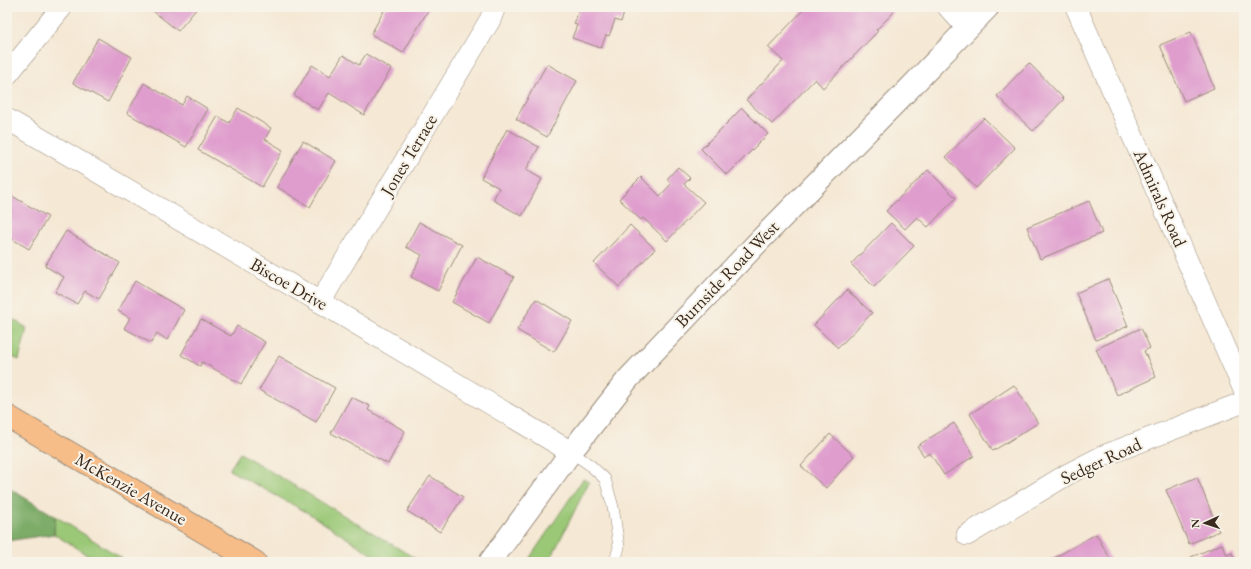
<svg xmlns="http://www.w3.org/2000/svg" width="1251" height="569" font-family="'EB Garamond',serif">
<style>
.green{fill:#9ac876;stroke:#6a794a}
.forest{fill:#7bac67;stroke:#5b6b42}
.building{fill:#df9dce}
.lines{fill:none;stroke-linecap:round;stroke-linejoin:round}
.service-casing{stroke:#988979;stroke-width:12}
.minor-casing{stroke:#988979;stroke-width:22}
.tertiary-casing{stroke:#988979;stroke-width:24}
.primary-casing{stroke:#988979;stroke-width:24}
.service{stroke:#fff;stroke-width:11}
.minor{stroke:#fff;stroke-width:21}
.tertiary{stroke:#fff;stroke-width:22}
.primary{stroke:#f7bd88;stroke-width:22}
.labels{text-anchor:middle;stroke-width:4;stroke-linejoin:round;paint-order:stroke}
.street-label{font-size:18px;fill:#3b2a1e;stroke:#f7f3e8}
</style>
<rect width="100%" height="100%" fill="#f7f3e8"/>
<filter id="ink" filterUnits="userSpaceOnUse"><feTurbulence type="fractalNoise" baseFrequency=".025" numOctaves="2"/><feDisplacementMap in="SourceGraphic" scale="8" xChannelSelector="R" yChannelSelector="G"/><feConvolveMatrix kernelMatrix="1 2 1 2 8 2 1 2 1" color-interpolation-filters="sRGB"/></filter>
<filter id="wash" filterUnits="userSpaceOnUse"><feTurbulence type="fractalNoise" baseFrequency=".012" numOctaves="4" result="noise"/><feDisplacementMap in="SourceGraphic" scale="16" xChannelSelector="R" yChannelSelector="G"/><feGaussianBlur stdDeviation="0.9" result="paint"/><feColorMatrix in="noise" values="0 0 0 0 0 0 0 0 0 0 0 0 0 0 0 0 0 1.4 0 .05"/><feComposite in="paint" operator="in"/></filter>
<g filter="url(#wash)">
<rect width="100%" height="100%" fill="#f5e8d4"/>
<!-- green -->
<g class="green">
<polygon points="7,316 27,328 19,360 7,354"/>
<polygon points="240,453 403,551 421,562 384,562 308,513 229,470"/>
<polygon points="583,479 589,482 549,562 527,562"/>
<polygon points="55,516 120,557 127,562 98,562 54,534"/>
</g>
<!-- forest -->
<polygon class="forest" points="7,487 55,516 54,534 7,541"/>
<g id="blocks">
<!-- building -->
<g class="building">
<polygon points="148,7 198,7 178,31"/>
<polygon points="386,7 430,7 403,53 371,34"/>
<polygon points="580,7 626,7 621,22 615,20 609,36 606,35 601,48 572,38 577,25 574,24"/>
<polygon points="806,7 889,7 894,12 876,30 878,31 823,88 815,79 772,124 746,100 783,61 768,47"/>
<polygon points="1191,32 1214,88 1184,101 1160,45"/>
<polygon points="98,38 132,57 108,102 73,83"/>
<polygon points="366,54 391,69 364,115 329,93 318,110 294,95 312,65 330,76 343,55 359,65"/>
<polygon points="1029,63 1064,99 1033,131 997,96"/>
<polygon points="547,64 577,81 547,137 516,119"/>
<polygon points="144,83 182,105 187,96 208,109 186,147 127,113"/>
<polygon points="238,108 271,128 265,139 283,150 262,187 198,150 218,116 229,123"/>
<polygon points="742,108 768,134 727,175 701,149"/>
<polygon points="984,118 1015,148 976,188 946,157"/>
<polygon points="507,129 539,147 526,170 542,179 522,216 493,200 499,188 481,178"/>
<polygon points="303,141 336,161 310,207 277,187"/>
<polygon points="678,167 690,178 684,184 704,202 667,241 643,218 641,220 619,199 641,177 660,196 671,184 667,179"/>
<polygon points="928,170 956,198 928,227 917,217 905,229 886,211"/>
<polygon points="7,193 48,217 29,249 7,236"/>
<polygon points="1089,201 1102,233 1040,259 1027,227"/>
<polygon points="419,222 462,245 438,291 411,277 422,255 406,247"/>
<polygon points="891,223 914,246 874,287 851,264"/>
<polygon points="630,225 655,249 619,287 594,263"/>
<polygon points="66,231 120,263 99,299 85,291 77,304 55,292 64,277 45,266"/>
<polygon points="477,257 514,277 489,323 452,302"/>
<polygon points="1108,279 1128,326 1096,340 1076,293"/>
<polygon points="135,281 184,310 167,340 157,333 151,343 124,328 130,318 118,311"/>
<polygon points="847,290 872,313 838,348 814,325"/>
<polygon points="536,299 572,321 554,352 517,330"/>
<polygon points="201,319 231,336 237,326 265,342 241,384 202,362 200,366 181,355"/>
<polygon points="1141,328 1150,348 1144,351 1156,377 1117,395 1096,349"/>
<polygon points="279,356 335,388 316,422 259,390"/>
<polygon points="1014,385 1038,423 993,451 970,414"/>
<polygon points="351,397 370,406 368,410 405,431 388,464 331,433"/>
<polygon points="954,423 974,456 944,475 930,453 924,456 917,446"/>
<polygon points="830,434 854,456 826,488 801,466"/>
<polygon points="430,476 463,497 440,532 407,511"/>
<polygon points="1197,477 1219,531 1189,544 1166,490"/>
<polygon points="1096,534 1112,562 1047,562"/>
<polygon points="1222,544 1227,555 1232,553 1236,562 1193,562 1191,557"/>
</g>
</g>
</g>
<g filter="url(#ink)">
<use href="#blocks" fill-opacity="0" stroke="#988979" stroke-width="1"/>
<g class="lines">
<!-- service casing -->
<g class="service-casing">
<polyline id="service" points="571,452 590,465 605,479 613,507 619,547 615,562"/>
</g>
<!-- minor casing -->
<g class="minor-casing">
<g id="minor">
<polyline points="948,7 967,28"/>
<polyline points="1076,7 1244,390"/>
<polyline points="7,75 62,7"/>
<polyline points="7,119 320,302 571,452"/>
<polyline points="320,302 490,20 495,7"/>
<polyline points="967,535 1068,474 1103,456 1244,402"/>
</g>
</g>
<!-- tertiary casing -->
<g class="tertiary-casing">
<polyline id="tertiary" points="490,562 571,452 628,379 760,240 904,94 988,7"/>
</g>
<!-- primary casing -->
<g class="primary-casing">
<polyline id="primary" points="7,416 255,562"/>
</g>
<!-- service -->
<use href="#service" class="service"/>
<!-- minor -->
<use href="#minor" class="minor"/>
<!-- tertiary -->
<use href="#tertiary" class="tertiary"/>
<!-- primary -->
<use href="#primary" class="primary"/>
</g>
</g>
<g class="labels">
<!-- street labels -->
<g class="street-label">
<text transform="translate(409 155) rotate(-59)" y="6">Jones Terrace</text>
<text transform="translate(1160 198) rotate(66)" y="6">Admirals Road</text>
<text transform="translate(727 274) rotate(-46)" y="6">Burnside Road West</text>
<text transform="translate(289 284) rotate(30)" y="6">Biscoe Drive</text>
<text transform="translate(1101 461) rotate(-25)" y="6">Sedger Road</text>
<text transform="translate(131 489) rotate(30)" y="6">McKenzie Avenue</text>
</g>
</g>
<!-- margin -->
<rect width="1251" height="569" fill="none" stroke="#f7f3e8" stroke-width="24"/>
<!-- north arrow -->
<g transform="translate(1205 523) rotate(267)" stroke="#f7f3e8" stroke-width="3" paint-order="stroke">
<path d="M0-3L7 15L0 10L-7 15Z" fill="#3b2a1e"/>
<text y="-6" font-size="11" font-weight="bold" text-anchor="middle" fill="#3b2a1e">N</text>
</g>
</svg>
